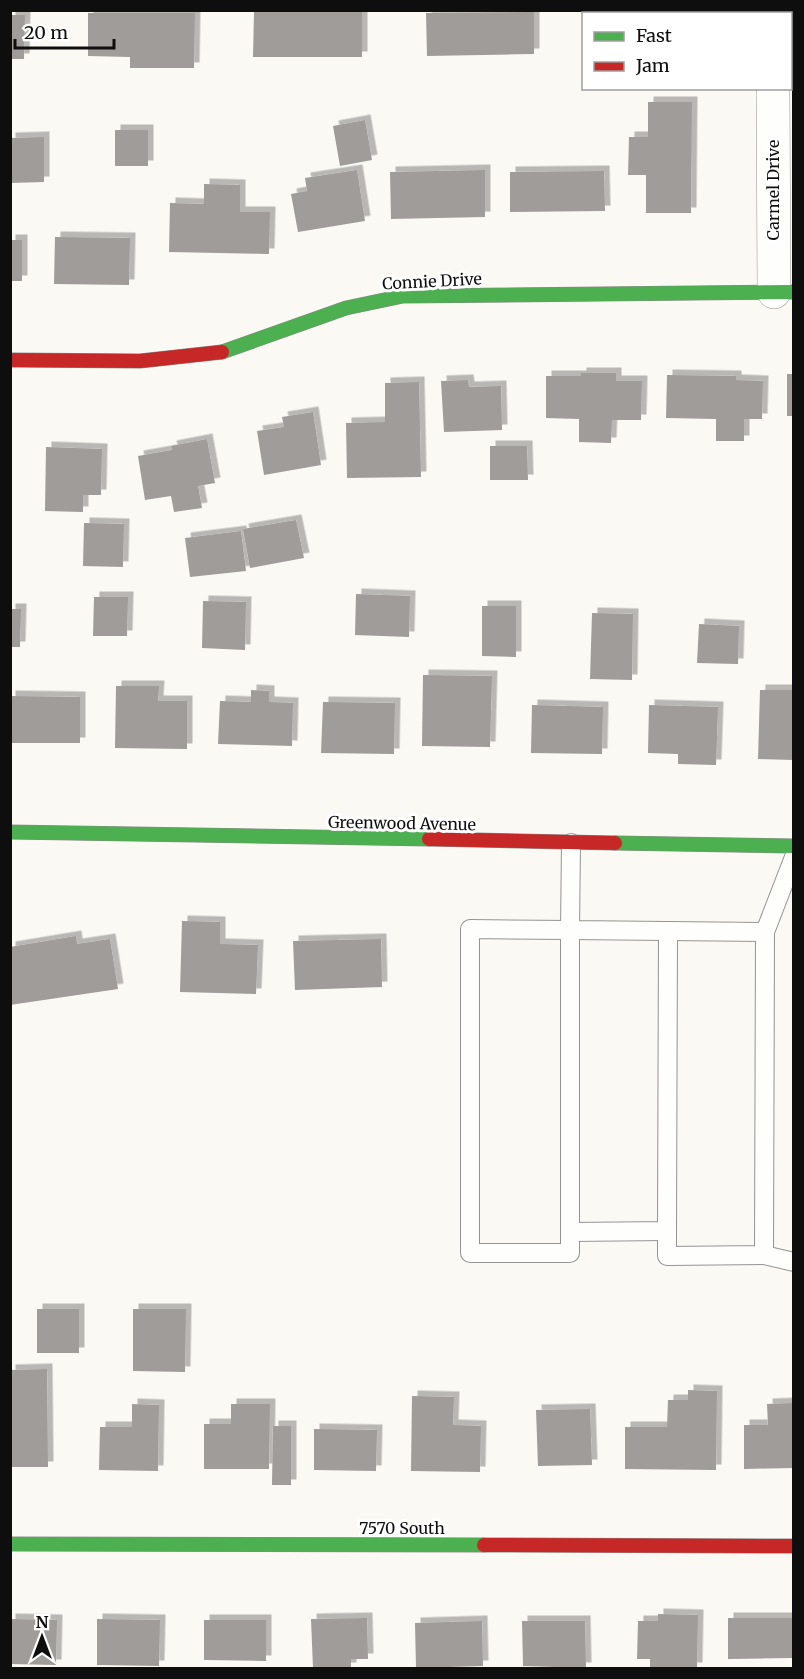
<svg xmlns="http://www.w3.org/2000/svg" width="804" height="1679" font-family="Merriweather,serif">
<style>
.building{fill:#9f9c99;filter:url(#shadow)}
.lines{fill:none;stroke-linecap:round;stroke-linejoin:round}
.lane-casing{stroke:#959492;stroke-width:20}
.street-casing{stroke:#959492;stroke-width:34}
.fast-casing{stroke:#8b8a88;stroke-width:15}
.jam-casing{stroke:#8b8a88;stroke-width:15}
.lane{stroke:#fefefd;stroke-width:18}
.street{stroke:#fefefd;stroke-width:33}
.fast{stroke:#4caf50;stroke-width:14}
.jam{stroke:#c62828;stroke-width:14}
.labels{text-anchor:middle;stroke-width:6;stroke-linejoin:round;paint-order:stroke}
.street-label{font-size:16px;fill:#0e0e0e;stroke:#fff}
</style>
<defs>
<filter id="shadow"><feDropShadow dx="5.5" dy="-5.5" stdDeviation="0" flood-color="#0004"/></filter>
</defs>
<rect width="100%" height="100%" fill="#fbf9f4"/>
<!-- building -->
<g class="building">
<rect x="614" y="10" width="75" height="4"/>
<polygon points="254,12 362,12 362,57 253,57"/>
<polygon points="534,12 534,54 427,56 426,13"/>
<polygon points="88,13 195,13 194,68 130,68 130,57 88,56"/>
<polygon points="10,15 25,15 24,59 10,59"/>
<polygon points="648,102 692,102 691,213 646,213 646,175 628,175 629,137 648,137"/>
<polygon points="365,120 372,160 340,166 333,126"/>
<rect x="115" y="130" width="33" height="36"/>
<polygon points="44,137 44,182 10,183 10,138"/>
<polygon points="357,170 365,221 298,232 291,194 307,191 305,178"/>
<polygon points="485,170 485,217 391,219 390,172"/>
<polygon points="604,171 605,211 510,212 510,172"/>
<polygon points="204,184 240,185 240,212 270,212 269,254 169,252 170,203 204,204"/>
<polygon points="55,237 130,238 129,285 54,284"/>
<rect x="10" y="240" width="12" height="41"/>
<polygon points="581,373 616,373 616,381 642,381 641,420 612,420 611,443 579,442 579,419 546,418 546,376 581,376"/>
<rect x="787" y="374" width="7" height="42"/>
<polygon points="667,375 736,376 736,380 763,381 762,419 744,419 744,441 716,441 716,419 666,418"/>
<polygon points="468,380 469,387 501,386 502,430 444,432 441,381"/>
<polygon points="419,382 421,477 347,478 346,423 385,422 385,383"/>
<polygon points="313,412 321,465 264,475 257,431 284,427 282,417"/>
<polygon points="207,439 215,483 198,486 202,508 174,512 171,496 145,500 138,456 172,450 171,446"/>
<polygon points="490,446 527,446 528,480 490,480"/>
<polygon points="46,447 102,449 101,495 83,495 83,512 45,511"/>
<polygon points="296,520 304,558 250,568 243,529"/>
<polygon points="84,523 124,524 123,567 83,566"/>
<polygon points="241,531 246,571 190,577 185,538"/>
<polygon points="356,594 410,596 409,637 355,635"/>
<polygon points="94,597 128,597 127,636 93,636"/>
<polygon points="203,601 246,602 245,650 202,648"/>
<polygon points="482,606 516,606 516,657 482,656"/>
<polygon points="10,609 21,609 20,647 10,647"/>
<polygon points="592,613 633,614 632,680 590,679"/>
<polygon points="699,624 739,626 738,664 697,663"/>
<polygon points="423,675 492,676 490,747 422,746"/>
<polygon points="116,686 159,686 158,701 187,701 187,749 115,748"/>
<polygon points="251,690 269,691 269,702 293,703 292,746 218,744 220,701 251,702"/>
<polygon points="760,690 794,690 794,760 758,759"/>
<polygon points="10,696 80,697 80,743 10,743"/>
<polygon points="323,702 395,703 394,754 321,753"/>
<polygon points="532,705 603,707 602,754 531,753"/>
<polygon points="649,705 718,707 716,765 678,764 678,754 648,753"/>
<polygon points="182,921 220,922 220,944 258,945 256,994 180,992"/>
<polygon points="76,936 77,944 110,939 118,989 10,1005 10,947"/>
<polygon points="381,939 382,987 295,990 293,941"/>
<rect x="37" y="1309" width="42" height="44"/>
<polygon points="133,1309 186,1309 185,1372 133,1371"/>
<polygon points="47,1369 48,1467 10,1467 10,1370"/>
<polygon points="688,1390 717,1391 716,1470 625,1469 625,1427 667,1427 668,1400 688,1400"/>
<polygon points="412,1396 454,1397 453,1425 481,1426 480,1472 411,1471"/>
<polygon points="794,1403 794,1468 744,1469 744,1425 768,1425 767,1404"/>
<polygon points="132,1404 159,1405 158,1471 99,1470 100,1427 132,1427"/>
<polygon points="231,1404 270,1404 269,1469 204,1469 204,1424 231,1424"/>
<polygon points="590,1409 592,1465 538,1466 536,1410"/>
<polygon points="273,1426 291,1426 291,1485 272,1485"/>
<polygon points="314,1429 377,1430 376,1471 314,1470"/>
<polygon points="658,1614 698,1615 697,1668 650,1668 650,1659 637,1659 638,1621 658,1621"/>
<polygon points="367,1618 368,1659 351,1659 351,1668 313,1668 311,1619"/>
<polygon points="728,1618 794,1618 794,1658 728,1659"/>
<polygon points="10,1619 57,1620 56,1665 10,1664"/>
<polygon points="97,1619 160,1620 159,1666 97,1665"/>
<polygon points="204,1620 266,1620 266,1661 204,1660"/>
<polygon points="482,1621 483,1666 416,1668 415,1623"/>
<polygon points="522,1621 585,1621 586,1668 523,1666"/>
</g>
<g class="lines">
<!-- lane casing -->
<g class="lane-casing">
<g id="lane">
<polyline points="571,843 570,930 765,932 794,857"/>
<polygon points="470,929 570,930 570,1253 470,1253"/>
<polyline points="667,1231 667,1256 764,1255 765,932"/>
<polyline points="570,1232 667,1231 668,931"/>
<polyline points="764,1255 794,1262"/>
</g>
</g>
<!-- street casing -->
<g class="street-casing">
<g id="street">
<polyline points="772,10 772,14"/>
<polyline points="773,88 774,292"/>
</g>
</g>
<!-- fast casing -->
<g class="fast-casing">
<g id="fast">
<polyline points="222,352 346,308 403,296 794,292"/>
<polyline points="10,832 429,839"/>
<polyline points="615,843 794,846"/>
<polyline points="10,1544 484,1545"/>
</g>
</g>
<!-- jam casing -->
<g class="jam-casing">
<g id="jam">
<polyline points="10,360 140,361 222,352"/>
<polyline points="429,839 615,843"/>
<polyline points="484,1545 794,1546"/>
</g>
</g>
<!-- lane -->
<use href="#lane" class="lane"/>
<!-- street -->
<use href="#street" class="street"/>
<!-- fast -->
<use href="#fast" class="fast"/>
<!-- jam -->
<use href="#jam" class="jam"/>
</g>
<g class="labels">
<!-- street labels -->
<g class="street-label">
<text transform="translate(773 190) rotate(-90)" y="6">Carmel Drive</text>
<text transform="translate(432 281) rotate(-3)" y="6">Connie Drive</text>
<text transform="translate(402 823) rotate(1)" y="6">Greenwood Avenue</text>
<text x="402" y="1534">7570 South</text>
</g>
</g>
<!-- border -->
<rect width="804" height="1679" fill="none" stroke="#0e0e0e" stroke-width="24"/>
<!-- legend -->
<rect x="582" y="12" width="210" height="78" fill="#ffffff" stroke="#9f9f9f" stroke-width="1.5"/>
<rect x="594" y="32" width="30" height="9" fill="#4caf50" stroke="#9f9f9f" stroke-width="1.5"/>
<text x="636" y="42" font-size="18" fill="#0e0e0e">Fast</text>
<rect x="594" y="62" width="30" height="9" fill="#c62828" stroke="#9f9f9f" stroke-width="1.5"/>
<text x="636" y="72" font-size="18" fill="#0e0e0e">Jam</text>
<!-- north arrow -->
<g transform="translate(42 1637)" stroke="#ffffff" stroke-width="4.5" paint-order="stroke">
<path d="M0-4.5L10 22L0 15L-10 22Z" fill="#0e0e0e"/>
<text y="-9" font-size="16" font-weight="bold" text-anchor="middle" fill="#0e0e0e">N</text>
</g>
<!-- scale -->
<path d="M15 39v9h99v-9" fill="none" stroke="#0e0e0e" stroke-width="3"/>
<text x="24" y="39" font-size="18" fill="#0e0e0e" stroke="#ffffff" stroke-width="4.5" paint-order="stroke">20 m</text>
</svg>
